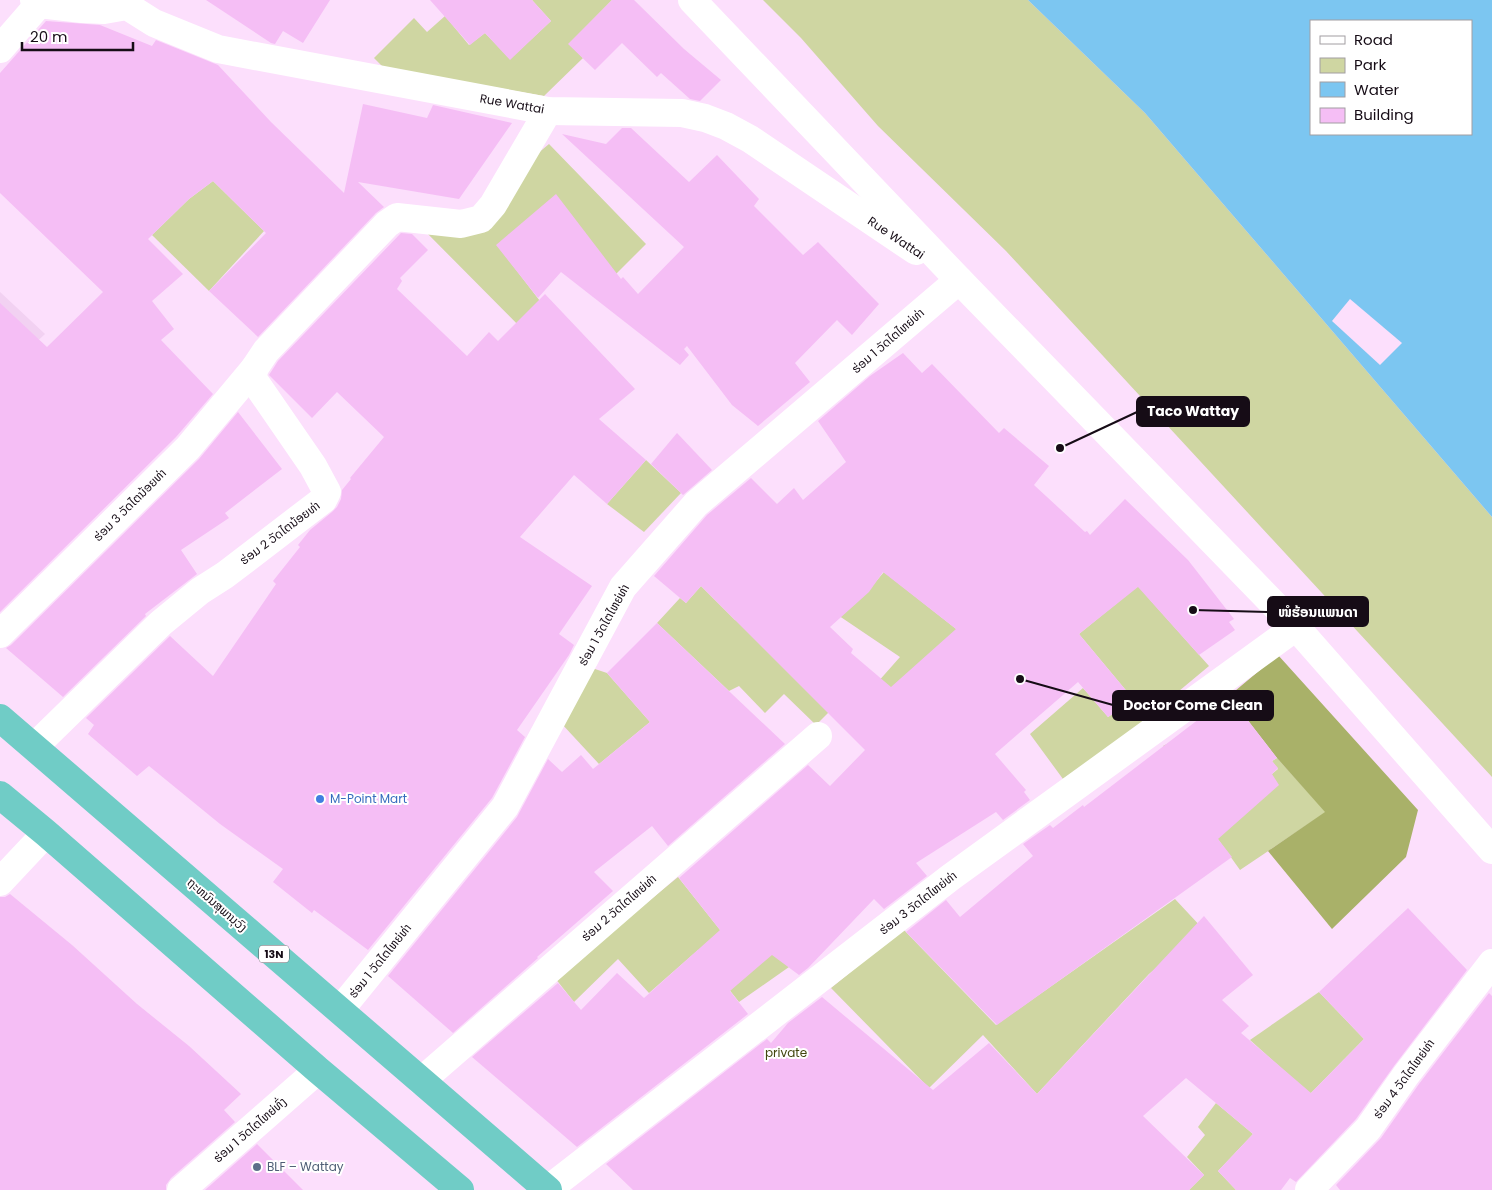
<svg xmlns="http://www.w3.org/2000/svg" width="1492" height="1190" font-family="Poppins,'Noto Sans Lao',sans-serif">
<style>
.built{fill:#f2d1f2}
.green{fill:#cfd6a2}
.forest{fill:#a9b169}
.water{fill:#7cc6f1;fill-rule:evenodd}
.pier{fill:#fcdffc}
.building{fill:#f5bef5;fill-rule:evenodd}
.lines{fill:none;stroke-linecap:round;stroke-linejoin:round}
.minor{stroke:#fff;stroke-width:28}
.trunk{stroke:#70ccc6;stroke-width:28}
.shop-dot{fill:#3f7fe0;stroke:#fff;stroke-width:2}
.service-dot{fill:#5c6f8a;stroke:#fff;stroke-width:2}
.labels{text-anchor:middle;stroke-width:4;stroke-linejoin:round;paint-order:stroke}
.shield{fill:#fff;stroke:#5c555c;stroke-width:1}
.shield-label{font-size:11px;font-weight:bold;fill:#160c16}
.street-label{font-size:12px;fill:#160c16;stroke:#fff}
.shop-label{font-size:12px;fill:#366cbe;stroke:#fff;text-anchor:start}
.park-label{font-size:12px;fill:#42460f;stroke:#fff}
.service-label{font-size:12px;fill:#4e5e75;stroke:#fff;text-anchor:start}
.leader{fill:none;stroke:#160c16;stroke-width:2}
.callout-dot{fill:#160c16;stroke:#fff;stroke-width:2}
.callout{fill:#160c16;stroke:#160c16;stroke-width:2}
.callout-label{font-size:14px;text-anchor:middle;font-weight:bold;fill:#fff}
</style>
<rect width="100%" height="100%" fill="#fcdffc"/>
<!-- built -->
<polygon class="built" points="0,292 45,334 0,376"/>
<!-- green -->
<g class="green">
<polygon points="532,0 612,0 569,44 583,58 544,96 384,68 374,58 414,18 427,32 445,16 469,45 485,33 510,59 551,21"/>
<polygon points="763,0 1028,0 1145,113 1492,517 1492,777 1006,251 878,126 801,38"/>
<polygon points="549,144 646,244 616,274 497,245 556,322 536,343 419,225 484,225 524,165"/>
<polygon points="213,181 264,231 209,291 152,235 189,199"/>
<polygon points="646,460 681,493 644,532 607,504"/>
<polygon points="884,572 960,632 868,708 861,701 900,657 817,601 873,585"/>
<polygon points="1139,585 1151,601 1209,666 1125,736 1063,779 1030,734 1083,688 1108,717 1134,700 1079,634"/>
<polygon points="701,586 735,620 747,624 835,706 816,725 784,694 765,713 739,686 729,691 657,623 680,598 686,603"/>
<polygon points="592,668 607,673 650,722 599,764 561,723"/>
<polygon points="1191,732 1272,774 1278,769 1272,761 1277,758 1326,812 1240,870 1195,807 1205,799 1163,746"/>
<polygon points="678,877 728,940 776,951 789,967 739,1002 698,950 649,993 618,959 574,1002 555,978"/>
<polygon points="1175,899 1203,929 1149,974 1037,1094 983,1035 929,1088 831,988 903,929 996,1025"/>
<polygon points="1319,992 1364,1039 1310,1094 1250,1040"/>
<polygon points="1216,1103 1253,1134 1218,1171 1236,1190 1189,1190 1204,1175 1187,1157 1205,1135 1198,1127"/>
</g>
<!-- forest -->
<polygon class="forest" points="1278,655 1418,810 1406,857 1332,929 1268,851 1325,812 1277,758 1229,696"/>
<!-- water -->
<path class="water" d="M1028 0H1492V517L1145 113ZM1311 21H1471V134H1311Z"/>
<!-- pier -->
<polygon class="pier" points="1350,299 1402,343 1380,365 1332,321"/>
<!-- building -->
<g class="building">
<polygon points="206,0 330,0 303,43 283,31 275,44 271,43"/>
<polygon points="430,0 532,0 551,21 510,60 485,33 470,45"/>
<polygon points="612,0 634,0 684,49 721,80 700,101 690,99 661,73 657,77 622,43 595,70 568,44"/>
<polygon points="46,21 100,25 152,46 156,40 218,65 271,122 344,193 363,104 427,118 433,105 512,123 459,199 358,182 384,207 376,213 258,337 209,291 266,233 213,181 189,199 148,239 183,274 152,301 174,329 161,340 213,394 176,437 0,612 0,303 47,347 103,292 0,193 0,73"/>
<polygon points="622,128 631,128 689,182 717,155 759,199 754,206 803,255 818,242 879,304 852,335 837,320 795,363 810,382 758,426 732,405 687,346 684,349 689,355 680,365 561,272 538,298 496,245 556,194 621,279 623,277 638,294 684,247 562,134 606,144"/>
<polygon points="401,233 412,234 428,250 400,278 402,281 397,289 467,356 489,332 498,341 545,294 635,389 599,419 646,460 607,504 574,475 520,537 592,586 559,634 574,645 569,655 517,730 525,737 492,798 368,950 314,910 312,913 273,882 283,869 220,824 149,766 137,776 88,734 94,725 86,718 170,636 213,676 276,584 273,581 300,547 298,545 310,530 332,512 337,507 341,499 342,490 351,479 350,478 384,437 337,392 312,418 269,375 278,361"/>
<path d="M903 353 922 373 932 364 999 433 1004 428 1049 466 1034 485 1085 532 1087 531 1090 535 1125 499 1188 560 1234 619 1229 622 1235 630 1199 655 1138 587 1079 634 1134 700 1108 717 1078 682 995 754 1026 790 1024 792 1030 800 1003 820 996 812 916 863 927 876 884 909 874 899 808 968 799 975 772 955 730 991 748 1014 577 1147 472 1057 558 983 581 1010 617 973 644 998 720 930 679 878 808 765 830 786 865 750 701 586 686 603 654 576 707 515 751 478 777 504 794 488 803 500 846 462 818 421 870 376ZM883 572 956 629 891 687 851 653 853 649 830 627 869 592Z"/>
<polygon points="238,412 282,469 225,513 229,518 181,550 197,574 145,614 146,616 63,697 6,648 11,645 199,459"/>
<polygon points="677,433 712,470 683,495 651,464"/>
<polygon points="657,623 785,744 668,846 652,826 594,872 613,891 537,957 538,958 453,1033 388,976 517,817 548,759 562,772 581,755 593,769 650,722 607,673"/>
<polygon points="1229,696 1277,758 1272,761 1278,768 1272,774 1279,785 1218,839 1232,857 997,1025 906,932 946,900 960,917 1033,856 1023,844 1050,825 1053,828 1083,805 1084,807"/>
<polygon points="10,894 72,945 137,1004 189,1046 241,1094 224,1110 235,1122 171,1178 166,1185 166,1190 0,1190 0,897 5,897"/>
<polygon points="1408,908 1467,970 1394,1066 1356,1119 1296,1182 1290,1178 1281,1190 1236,1190 1218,1171 1253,1134 1186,1078 1143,1116 1204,1175 1189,1190 633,1190 606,1164 767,1039 771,1043 788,1023 822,997 933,1090 989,1043 1037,1094 1204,916 1253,975 1222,1000 1249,1026 1241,1033 1311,1093 1364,1039 1319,992"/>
<polygon points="1489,993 1492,996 1492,1190 1340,1190 1336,1185 1381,1138 1419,1084"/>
<polygon points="257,1144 303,1190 205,1190"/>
</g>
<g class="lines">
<!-- minor -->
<g class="minor">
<polyline points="34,0 39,4 82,9 104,10 127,6 154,23 218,49 548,111 682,113 705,118 726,126 750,139 916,251"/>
<polyline points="692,0 959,280 1296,627 1492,850"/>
<polyline points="0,49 39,4"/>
<polyline points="0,634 188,448 254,369"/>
<polyline points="34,747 161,623 200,591 225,575 323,500 327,492 313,466 253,379 254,369 266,351 387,224 397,217 461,224 481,219 493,205 548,111"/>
<polyline points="0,882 46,833"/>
<polyline points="340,1010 505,807 623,587 696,504 959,280"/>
<polyline points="421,1081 818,736"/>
<polyline points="181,1190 318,1070"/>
<polyline points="547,1190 951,877 1296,627"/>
<polyline points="1309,1190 1368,1129 1406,1075 1492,963"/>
</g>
<!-- trunk -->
<g class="trunk">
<polyline points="0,718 548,1190"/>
<polyline points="0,795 46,833 318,1070 460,1190"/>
</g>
</g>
<!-- markers -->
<circle class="shop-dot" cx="320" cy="799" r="5"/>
<circle class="service-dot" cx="257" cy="1167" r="5"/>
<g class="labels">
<!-- shield labels -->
<rect class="shield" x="259" y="945.5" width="30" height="17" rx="4"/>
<g class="shield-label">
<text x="274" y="958">13N</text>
</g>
<!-- street labels -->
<g class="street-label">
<text transform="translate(512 104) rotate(10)" y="4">Rue Wattai</text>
<text transform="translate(896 238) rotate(34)" y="4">Rue Wattai</text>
<text transform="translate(888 341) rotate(-41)" y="4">ຮ່ອມ 1 ວັດໄຕໄຫຍ່ທ່າ</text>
<text transform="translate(130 505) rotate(-45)" y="4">ຮ່ອມ 3 ວັດໄຕນ້ອຍທ່າ</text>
<text transform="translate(280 533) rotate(-37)" y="4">ຮ່ອມ 2 ວັດໄຕນ້ອຍທ່າ</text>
<text transform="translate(604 625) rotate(-61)" y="4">ຮ່ອມ 1 ວັດໄຕໄຫຍ່ທ່າ</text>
<text transform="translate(918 903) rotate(-38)" y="4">ຮ່ອມ 3 ວັດໄຕໄຫຍ່ທ່າ</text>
<text transform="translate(217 905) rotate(41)" y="4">ຖະຫນົນສຸພານຸວົງ</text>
<text transform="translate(619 908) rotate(-41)" y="4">ຮ່ອມ 2 ວັດໄຕໄຫຍ່ທ່າ</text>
<text transform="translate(380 961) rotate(-51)" y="4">ຮ່ອມ 1 ວັດໄຕໄຫຍ່ທ່າ</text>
<text transform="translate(1404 1079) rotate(-54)" y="4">ຮ່ອມ 4 ວັດໄຕໄຫຍ່ທ່າ</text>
<text transform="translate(250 1130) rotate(-41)" y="4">ຮ່ອມ 1 ວັດໄຕໄຫຍ່ທົ່ງ</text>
</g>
<!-- shop labels -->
<g class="shop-label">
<text x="330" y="803">M-Point Mart</text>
</g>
<!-- park labels -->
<g class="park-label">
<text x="786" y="1057">private</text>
</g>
<!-- service labels -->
<g class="service-label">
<text x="267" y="1171">BLF – Wattay</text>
</g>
</g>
<!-- callouts -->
<path class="leader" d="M1060 448L1137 412M1193 610L1268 612M1020 679L1113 705"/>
<g class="callout-dot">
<circle cx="1060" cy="448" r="5"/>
<circle cx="1193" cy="610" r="5"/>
<circle cx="1020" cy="679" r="5"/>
</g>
<g class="callout">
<rect x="1137" y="397" width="112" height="29" rx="5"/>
<rect x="1268" y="597" width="100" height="29" rx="5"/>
<rect x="1113" y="691" width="160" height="29" rx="5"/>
</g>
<g class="callout-label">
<text x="1193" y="416">Taco Wattay</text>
<text x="1318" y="617">ໜໍຮ້ອນແພນດາ</text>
<text x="1193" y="710">Doctor Come Clean</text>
</g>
<!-- legend -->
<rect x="1310" y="20" width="162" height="115" fill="#ffffff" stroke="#a29ea2"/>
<rect x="1320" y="36" width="25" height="8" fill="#ffffff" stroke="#a29ea2"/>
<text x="1354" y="45" font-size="15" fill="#160c16">Road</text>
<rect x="1320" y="58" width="25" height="15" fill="#cfd6a2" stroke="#a29ea2"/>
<text x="1354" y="70" font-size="15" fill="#160c16">Park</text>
<rect x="1320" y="82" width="25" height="15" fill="#7cc6f1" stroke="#a29ea2"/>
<text x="1354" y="95" font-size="15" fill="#160c16">Water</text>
<rect x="1320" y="108" width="25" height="15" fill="#f5bef5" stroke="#a29ea2"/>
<text x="1354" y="120" font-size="15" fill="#160c16">Building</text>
<!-- scale -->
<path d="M22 42v8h111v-8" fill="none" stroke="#160c16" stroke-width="2.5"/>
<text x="30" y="42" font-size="15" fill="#160c16" stroke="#ffffff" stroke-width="4" paint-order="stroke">20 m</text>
</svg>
